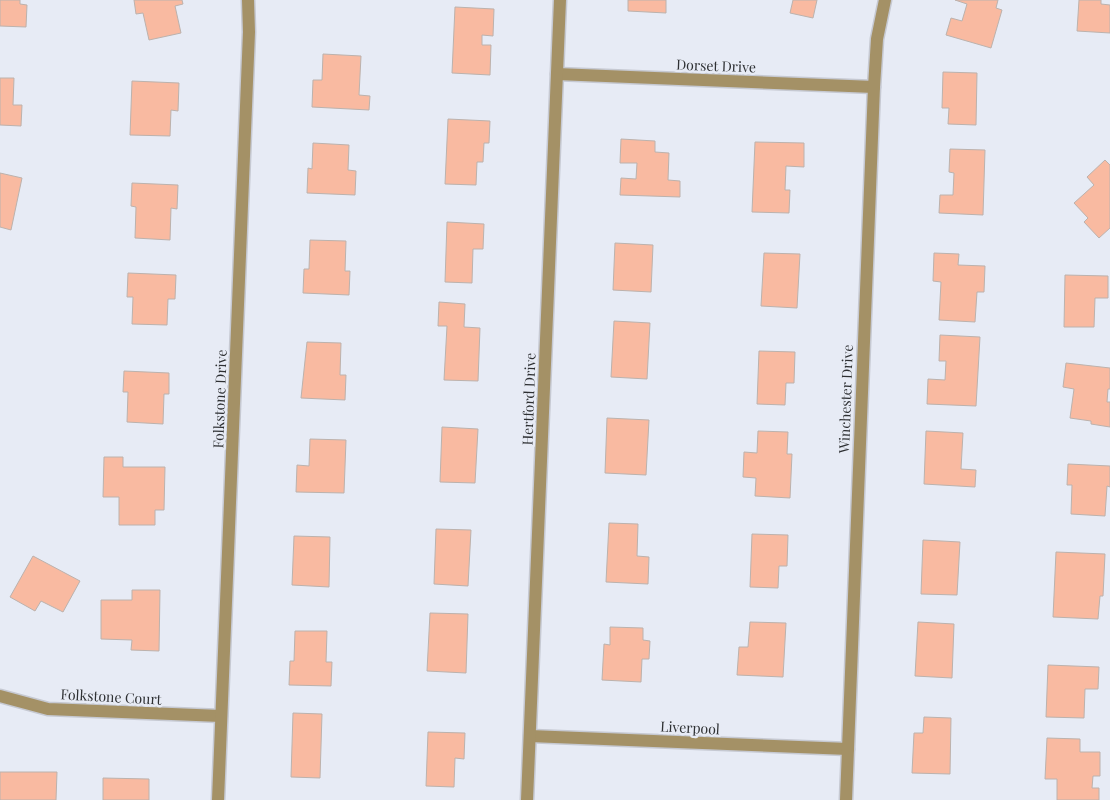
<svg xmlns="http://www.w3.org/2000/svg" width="1110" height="800" font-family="'Playfair Display',serif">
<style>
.building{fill:#f9baa1;stroke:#bcb2ad}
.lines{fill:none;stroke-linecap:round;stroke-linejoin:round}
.minor-casing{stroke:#c6c9d2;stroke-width:15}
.minor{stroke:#a49166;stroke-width:12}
.labels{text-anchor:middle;stroke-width:5;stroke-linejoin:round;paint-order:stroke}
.street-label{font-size:14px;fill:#2e3033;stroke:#e7ebf5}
</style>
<rect width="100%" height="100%" fill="#e7ebf5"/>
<!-- building -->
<g class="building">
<polygon points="0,0 20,0 20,4 27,5 26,27 0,26"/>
<polygon points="134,0 182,0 183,4 175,6 181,33 149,40 143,13 136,14"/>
<polygon points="628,0 666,0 666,13 628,11"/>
<polygon points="793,0 817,0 813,18 790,13"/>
<polygon points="955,0 998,0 996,8 1002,10 991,48 946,35 951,18 962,21 967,4"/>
<polygon points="1079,0 1101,0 1101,4 1110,5 1110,33 1077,31"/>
<polygon points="455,7 494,9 493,36 482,35 482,45 491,45 490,75 452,73"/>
<polygon points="323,54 361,56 359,95 370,96 369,110 312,107 313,80 322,80"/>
<polygon points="943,72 977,73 976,125 948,124 949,108 942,108"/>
<polygon points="0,78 14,78 13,105 22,105 21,126 0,125"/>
<polygon points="132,81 179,83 178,111 171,110 170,136 130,135"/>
<polygon points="448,119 490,121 489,143 484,143 483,162 477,162 476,185 445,184"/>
<polygon points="621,139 655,141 655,152 669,153 668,180 680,181 680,197 620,195 621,178 636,179 637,163 620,163"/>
<polygon points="755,142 804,143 804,167 786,166 785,190 790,190 789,213 752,212"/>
<polygon points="313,143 349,145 348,170 356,171 355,195 307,193 308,168 312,169"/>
<polygon points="950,149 985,150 983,215 939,213 940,195 953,195 954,173 949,172"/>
<polygon points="1105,160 1110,165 1110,228 1099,238 1084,222 1088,218 1074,203 1094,185 1087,177"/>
<polygon points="0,173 22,178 11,230 0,227"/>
<polygon points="132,183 178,185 177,209 171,208 170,240 135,238 136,207 131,206"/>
<polygon points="447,222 484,224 483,249 473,249 472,283 445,282"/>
<polygon points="310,240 346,241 345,271 350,271 349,295 303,293 304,269 309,269"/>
<polygon points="615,243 653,245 651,292 613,290"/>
<polygon points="764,253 800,254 797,308 761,306"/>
<polygon points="934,253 959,254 958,265 985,266 984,292 977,292 975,322 939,320 941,282 933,281"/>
<polygon points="128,273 176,275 175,299 168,299 167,325 132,324 133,297 127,297"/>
<polygon points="1065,275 1108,276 1108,298 1095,298 1094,327 1064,327"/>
<polygon points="439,302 465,304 464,327 480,328 478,381 444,380 447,326 438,326"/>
<polygon points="614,321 650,323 647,379 611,377"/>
<polygon points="940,335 980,337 976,406 927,404 928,379 945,380 946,361 939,361"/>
<polygon points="307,342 341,343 340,375 346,375 345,400 301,398"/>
<polygon points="759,351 795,352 794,383 786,383 785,405 757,404"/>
<polygon points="1066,363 1110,368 1110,389 1108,389 1107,402 1110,402 1110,427 1091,424 1091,421 1070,418 1074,389 1063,387"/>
<polygon points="124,371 169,373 169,394 164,394 163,424 127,422 128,392 123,392"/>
<polygon points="607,418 649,420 646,475 605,473"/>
<polygon points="442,427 478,429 475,483 440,482"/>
<polygon points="758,431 788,432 787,454 792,454 790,498 755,496 756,478 743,477 744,452 757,453"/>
<polygon points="926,431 963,433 961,469 976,470 975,487 924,484"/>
<polygon points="310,439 346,440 344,493 296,492 297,465 309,466"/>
<polygon points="104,457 123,457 123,467 165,467 164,510 155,510 155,525 119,525 119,497 103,497"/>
<polygon points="1068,464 1110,466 1110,487 1107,486 1105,516 1071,514 1072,485 1067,485"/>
<polygon points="609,523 638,524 637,556 649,557 648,584 606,582"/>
<polygon points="436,529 471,530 468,586 434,584"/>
<polygon points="752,534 788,535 787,566 779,566 778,588 750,587"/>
<polygon points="294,536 330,537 329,587 292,585"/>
<polygon points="923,540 960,542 957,595 921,594"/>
<polygon points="1056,552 1105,554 1103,596 1100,596 1098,619 1053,617"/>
<polygon points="33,556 80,581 63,612 41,601 35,611 10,597"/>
<polygon points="132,590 160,590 159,651 131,650 132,640 101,639 101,600 132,600"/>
<polygon points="430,613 468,614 466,673 427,671"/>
<polygon points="750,622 786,623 783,677 737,675 739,647 748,647"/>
<polygon points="918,622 954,624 952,678 915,676"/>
<polygon points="610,627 643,628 643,640 650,641 649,659 642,659 641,682 602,680 604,644 610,645"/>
<polygon points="295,631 327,631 326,662 332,662 331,686 289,685 290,661 294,661"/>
<polygon points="1048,665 1099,667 1098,689 1085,689 1084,718 1046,717"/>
<polygon points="293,713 322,714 320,778 291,777"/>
<polygon points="924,717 951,718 950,774 912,773 914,733 923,733"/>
<polygon points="428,732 465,733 464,759 455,758 454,787 426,786"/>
<polygon points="1047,738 1080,739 1080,752 1100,752 1100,776 1093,776 1092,788 1099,788 1099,800 1057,800 1057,779 1045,779"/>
<polygon points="0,772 57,772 56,800 0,800"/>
<polygon points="103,778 149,779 149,800 103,800"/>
</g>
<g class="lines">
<!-- minor casing -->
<g class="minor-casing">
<g id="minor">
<polyline points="557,74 874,87"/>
<polyline points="0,696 48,709 221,716"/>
<polyline points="530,736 848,749"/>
<polyline points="218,800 249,32 248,0"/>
<polyline points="527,800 560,0"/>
<polyline points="846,800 874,87 877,39 885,0"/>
</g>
</g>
<!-- minor -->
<use href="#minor" class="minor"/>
</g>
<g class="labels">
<!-- street labels -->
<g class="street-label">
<text transform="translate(716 66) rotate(2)" y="5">Dorset Drive</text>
<text transform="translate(220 399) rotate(-88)" y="5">Folkstone Drive</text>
<text transform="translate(529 399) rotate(-88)" y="5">Hertford Drive</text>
<text transform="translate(846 399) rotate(-88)" y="5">Winchester Drive</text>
<text transform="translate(111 697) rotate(3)" y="5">Folkstone Court</text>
<text transform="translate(690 728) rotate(3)" y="5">Liverpool</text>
</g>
</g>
</svg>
